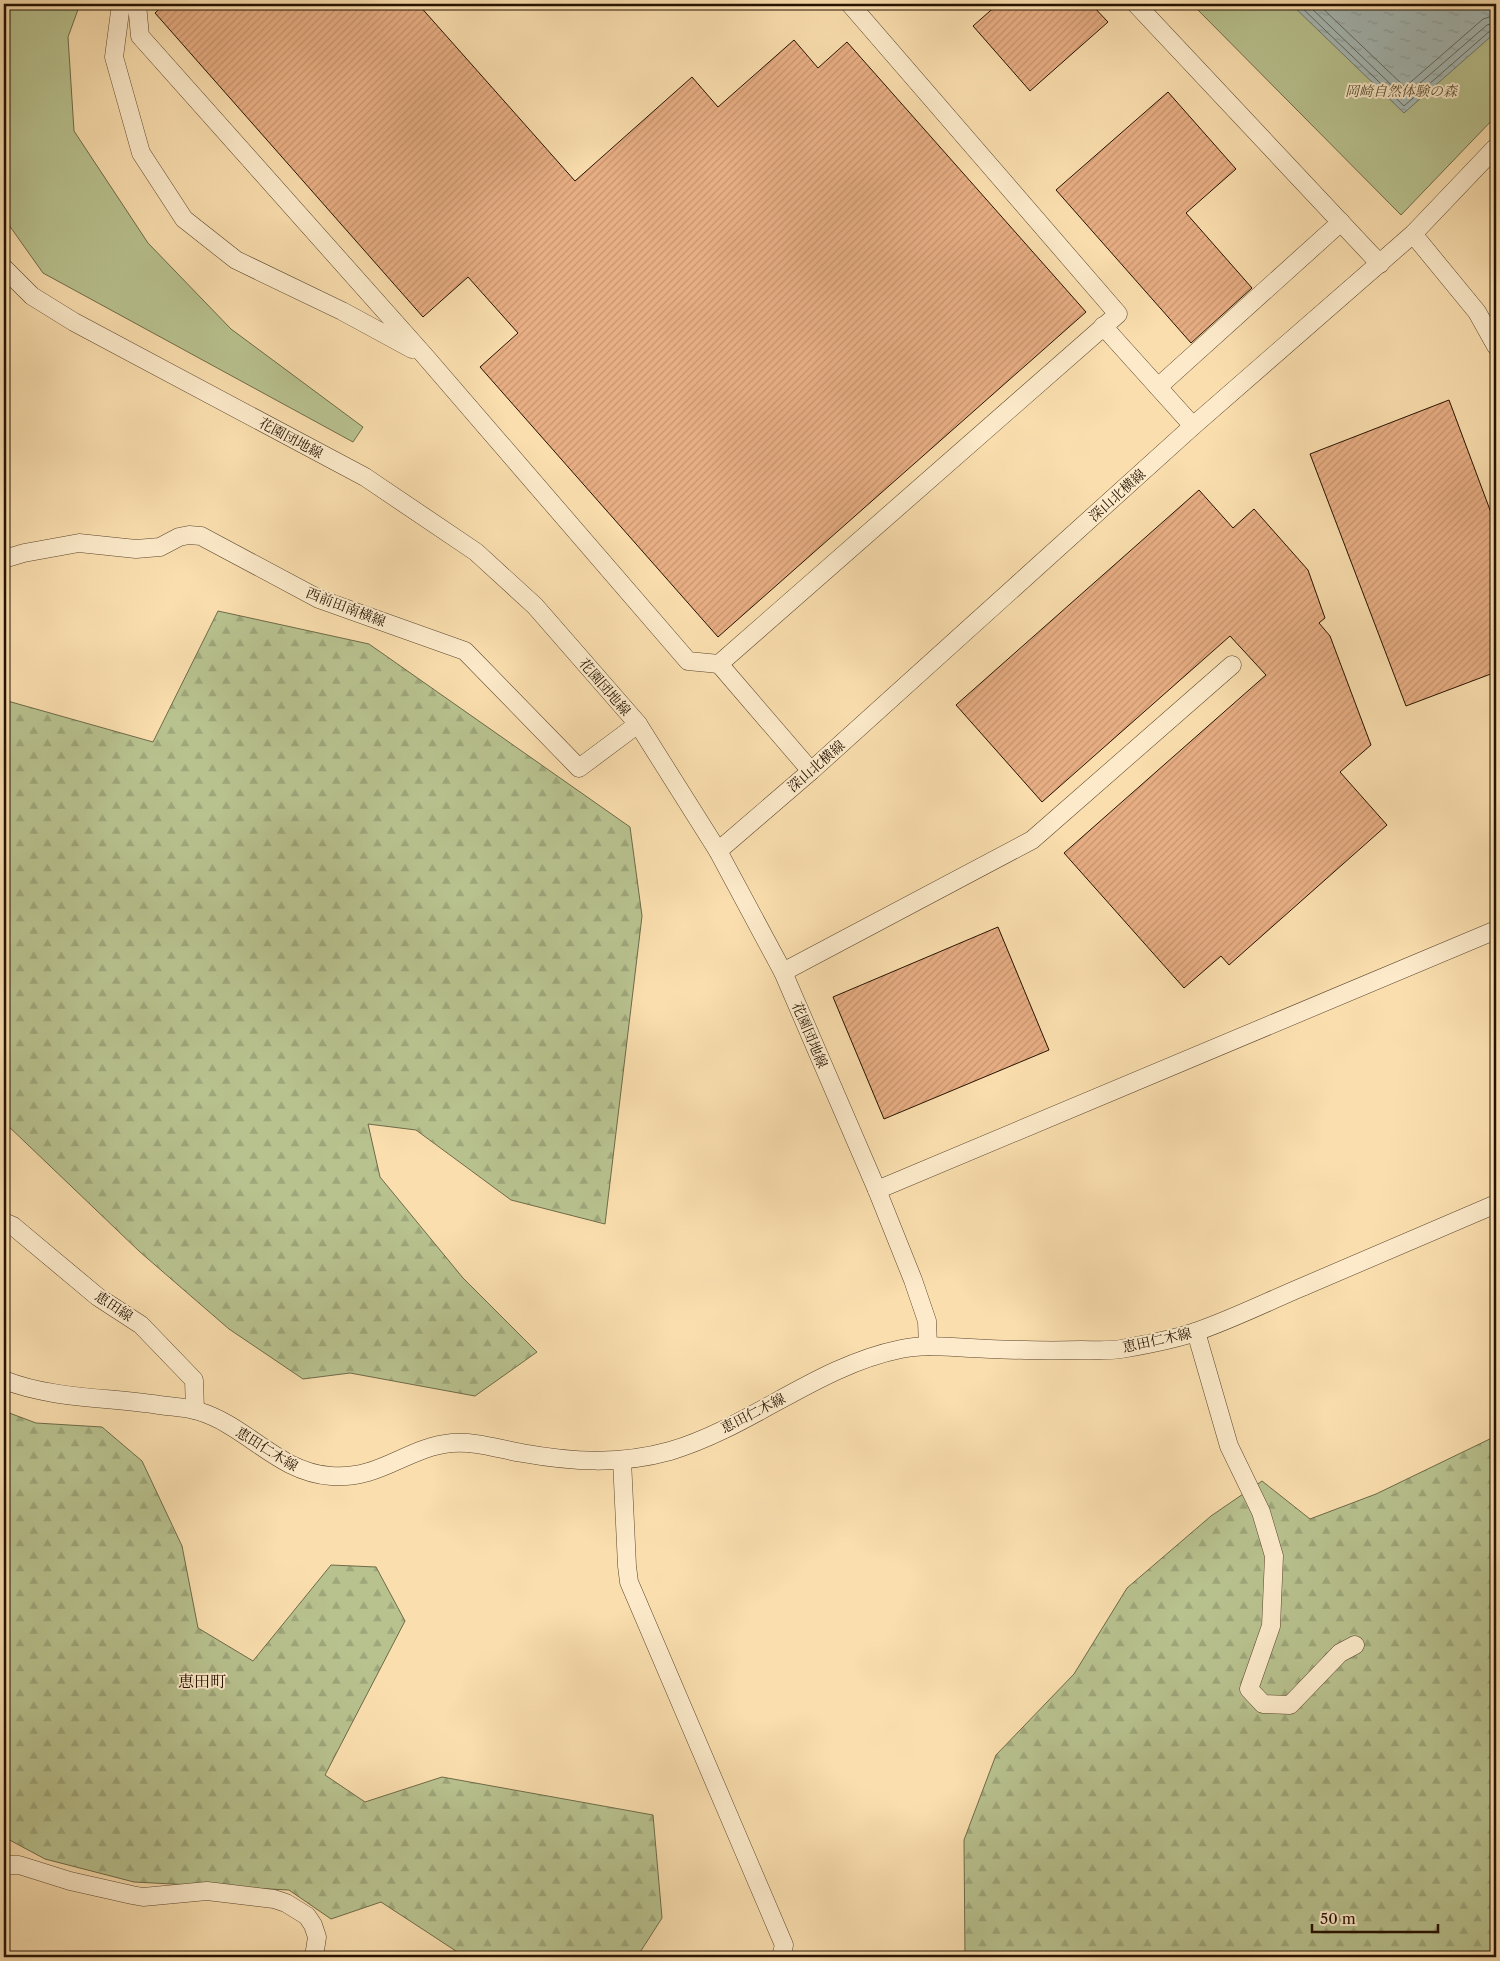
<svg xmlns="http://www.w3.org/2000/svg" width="1500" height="1961" font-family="'Libre Caslon Text','Noto Serif JP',serif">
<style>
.forest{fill:url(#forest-firs);stroke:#6e6a48}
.green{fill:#b8c28f;stroke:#6e6a48}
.water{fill:url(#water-ripples);stroke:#71766d}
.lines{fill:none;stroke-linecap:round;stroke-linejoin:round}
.shore{stroke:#64665b;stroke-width:1}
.building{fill:url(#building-hatch);stroke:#251200}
.minor-casing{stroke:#5a452c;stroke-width:19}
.minor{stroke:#fceaca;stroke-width:18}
.labels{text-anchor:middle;stroke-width:4;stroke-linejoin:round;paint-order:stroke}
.park-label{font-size:14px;font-style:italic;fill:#585032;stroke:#fceaca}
.street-label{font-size:14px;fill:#251200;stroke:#fceaca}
.quarter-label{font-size:16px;fill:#251200;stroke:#fceaca}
</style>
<defs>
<pattern id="forest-firs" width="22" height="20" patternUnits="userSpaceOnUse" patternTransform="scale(1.25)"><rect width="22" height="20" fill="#b8c28f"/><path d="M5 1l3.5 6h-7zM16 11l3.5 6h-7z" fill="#9ea67a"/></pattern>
<pattern id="water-ripples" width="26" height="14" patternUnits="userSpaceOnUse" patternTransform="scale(1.25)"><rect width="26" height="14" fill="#a4b9b6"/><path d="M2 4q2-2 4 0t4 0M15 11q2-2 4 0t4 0" fill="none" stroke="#8d9e9b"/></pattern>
<pattern id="building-hatch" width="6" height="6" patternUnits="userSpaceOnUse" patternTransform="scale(1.25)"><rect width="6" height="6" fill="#e7ad83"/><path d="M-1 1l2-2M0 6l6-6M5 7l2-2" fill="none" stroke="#c6946f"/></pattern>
</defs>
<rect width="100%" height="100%" fill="#fadeae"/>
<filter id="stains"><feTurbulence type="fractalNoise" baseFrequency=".004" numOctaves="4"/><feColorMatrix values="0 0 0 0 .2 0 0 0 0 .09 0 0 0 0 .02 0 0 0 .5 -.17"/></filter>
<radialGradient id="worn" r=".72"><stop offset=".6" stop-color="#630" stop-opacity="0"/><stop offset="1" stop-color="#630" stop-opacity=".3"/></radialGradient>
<!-- forest -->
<g class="forest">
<polygon points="218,611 369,644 630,827 642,916 605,1224 511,1200 416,1130 368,1124 380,1177 463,1278 537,1352 475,1396 350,1373 303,1379 229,1329 140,1252 4,1122 4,700 153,742"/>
<polygon points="4,1411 36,1423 102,1427 142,1461 182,1546 198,1628 253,1661 331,1565 376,1567 405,1621 325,1775 365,1802 442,1777 653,1815 662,1918 637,1957 477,1957 459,1953 381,1902 331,1919 289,1890 134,1882 45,1859 4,1837"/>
<polygon points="1496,1436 1496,1957 965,1957 964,1840 996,1755 1074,1674 1127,1588 1211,1516 1262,1481 1310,1519 1376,1494"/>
</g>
<!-- green -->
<g class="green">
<polygon points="4,4 80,4 68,37 74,131 148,243 231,329 363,427 353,442 43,273 4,218"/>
<polygon points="1192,4 1496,4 1496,116 1401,215"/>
</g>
<!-- water -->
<polygon class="water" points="1291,4 1496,4 1496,32 1404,113"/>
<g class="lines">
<!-- shore -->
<g class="shore">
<polyline points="1298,4 1404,106 1491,30 1496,29"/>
<polyline points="1307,4 1404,97 1487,25 1496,22"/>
<polyline points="1318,4 1405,87 1483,19 1496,15"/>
</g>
</g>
<!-- building -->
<g class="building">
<polygon points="165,4 418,4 575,181 692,77 718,107 794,40 818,68 847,42 1086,312 718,637 480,367 518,333 468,277 423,317 155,13"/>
<polygon points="998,4 1091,4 1108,22 1030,91 973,26"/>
<polygon points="1168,92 1236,169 1186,213 1252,288 1191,343 1056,190"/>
<polygon points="1449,400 1496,526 1496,672 1406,706 1310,454"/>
<polygon points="1199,490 1233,528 1254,509 1308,570 1325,618 1319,623 1330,636 1371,745 1340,772 1387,825 1229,965 1221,956 1184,988 1064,853 1266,675 1230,636 1042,802 956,705"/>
<polygon points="998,927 1049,1050 884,1119 833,997"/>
</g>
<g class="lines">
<!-- minor casing -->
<g class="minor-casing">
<g id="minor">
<polyline points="121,4 114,57 141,153 184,219 236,260 342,311 412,349"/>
<polyline points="137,4 140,36 424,355 688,661 719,664 1118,314 850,4"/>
<polyline points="1136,4 1380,264"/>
<polyline points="1413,234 1477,312 1496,346"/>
<polyline points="4,268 32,296 74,322 365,477 476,552 535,606 638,724 718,851 783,972 877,1190 913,1280 927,1321 928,1346"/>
<polyline points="1103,326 1193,426"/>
<polyline points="1158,387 1341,222"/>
<polyline points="4,559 24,553 79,543 136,549 160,547 179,537 189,535 201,536 319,599 465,651 579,768 638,724"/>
<polyline points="719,664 811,771"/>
<polyline points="718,851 811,771 1193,426 1413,234 1496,147"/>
<polyline points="783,972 1032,840 1232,665"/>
<polyline points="877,1190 1496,930"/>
<polyline points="4,1222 13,1226 98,1297 141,1325 194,1380 195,1410"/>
<polyline points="1196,1332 1229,1446 1261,1512 1274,1556 1271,1626 1249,1689 1263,1704 1290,1705 1340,1653 1355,1645"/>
<path d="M4 1380C52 1399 108 1397 159 1405 172 1407 186 1407 198 1411 248 1426 277 1472 331 1476 380 1480 407 1447 452 1443 475 1441 499 1449 522 1453 572 1462 620 1465 670 1451 751 1427 817 1366 901 1349 924 1344 948 1347 971 1348 1008 1350 1045 1351 1082 1350 1095 1350 1109 1351 1121 1349 1144 1345 1177 1339 1198 1331 1235 1318 1271 1300 1307 1285 1370 1258 1433 1231 1496 1204"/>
<polyline points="622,1460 627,1566 629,1582 784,1945 781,1957"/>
<polyline points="4,1865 19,1865 70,1881 132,1895 143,1897 207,1891 274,1899 286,1903 307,1916 313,1925 317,1937 314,1957"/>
</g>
</g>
<!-- minor -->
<use href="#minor" class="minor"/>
</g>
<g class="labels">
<!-- park labels -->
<g class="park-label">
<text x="1401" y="96">岡崎自然体験の森</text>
</g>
<!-- street labels -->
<g class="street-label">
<text transform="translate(291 438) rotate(28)" y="5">花園団地線</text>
<text transform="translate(1117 495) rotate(-42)" y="5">深山北横線</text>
<text transform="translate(346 607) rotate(21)" y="5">西前田南横線</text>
<text transform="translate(605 687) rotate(49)" y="5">花園団地線</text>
<text transform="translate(816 766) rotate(-41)" y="5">深山北横線</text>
<text transform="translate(810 1035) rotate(67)" y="5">花園団地線</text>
<text transform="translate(114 1306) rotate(34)" y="5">恵田線</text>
<text transform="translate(1157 1340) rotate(-12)" y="5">恵田仁木線</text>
<text transform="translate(753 1413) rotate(-27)" y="5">恵田仁木線</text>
<text transform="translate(267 1449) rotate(32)" y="5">恵田仁木線</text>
</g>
<!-- quarter labels -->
<g class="quarter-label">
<text x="202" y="1687">恵田町</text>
</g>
</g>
<!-- margin -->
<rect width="1500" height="1961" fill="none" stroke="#fadeae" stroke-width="20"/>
<rect x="5" y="5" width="1490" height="1951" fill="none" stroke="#251200" stroke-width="2.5"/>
<rect x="10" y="10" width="1480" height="1941" fill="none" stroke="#251200"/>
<!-- scale -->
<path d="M1312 1924v8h126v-8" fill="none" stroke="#251200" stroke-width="2.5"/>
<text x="1320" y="1924" font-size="15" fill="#251200" stroke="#fceaca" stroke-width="4" paint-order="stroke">50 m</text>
<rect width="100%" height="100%" filter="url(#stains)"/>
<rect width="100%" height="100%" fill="url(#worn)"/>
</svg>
